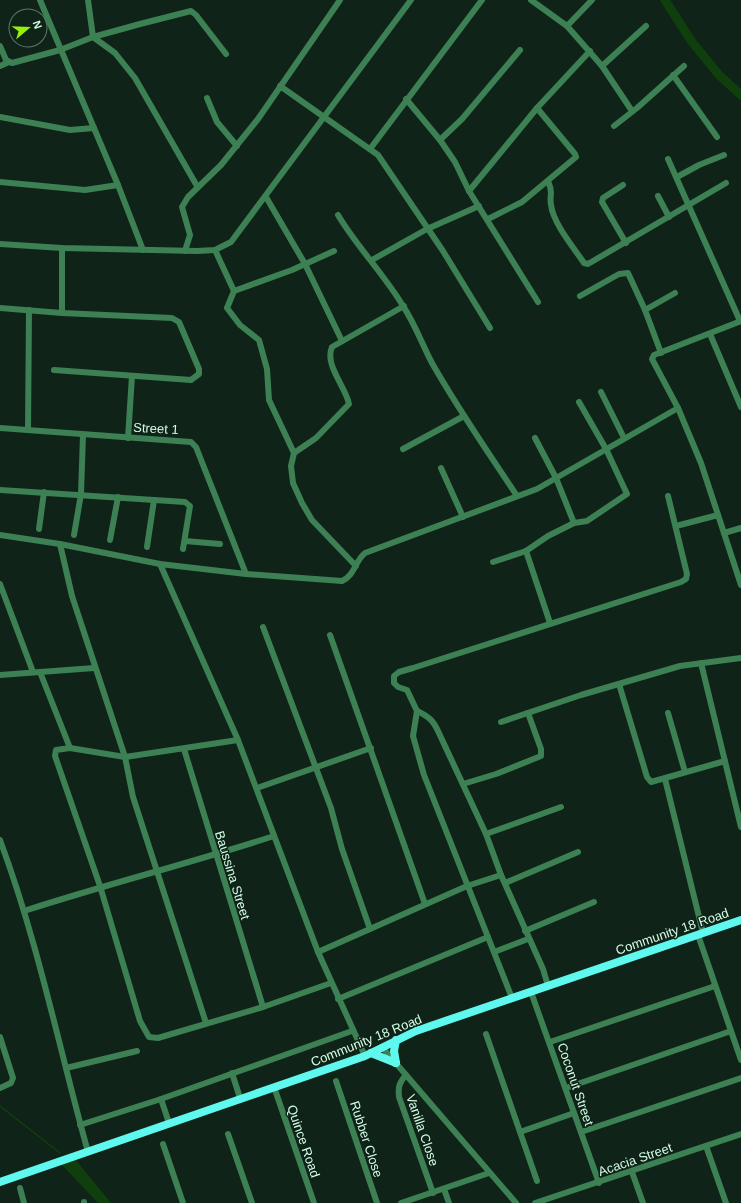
<svg xmlns="http://www.w3.org/2000/svg" width="741" height="1203" font-family="Arial,sans-serif">
<style>
.water{fill:#0f3f0c}
.lines{fill:none;stroke-linecap:round;stroke-linejoin:round}
.stream{stroke:#0f3f0c;stroke-width:1.5}
.river{stroke:#0f3f0c;stroke-width:9}
.minor{stroke:#3c8053;stroke-width:6}
.major{stroke:#5ff8ee;stroke-width:8}
.labels{text-anchor:middle;stroke-width:3;stroke-linejoin:round;paint-order:stroke}
.street-label{font-size:13px;fill:#d3fde5;stroke:#0f2318}
</style>
<rect width="100%" height="100%" fill="#0f2318"/>
<!-- water -->
<polygon class="water" points="75,1159 111,1203 98,1203 61,1164"/>
<g class="lines">
<!-- stream -->
<polyline class="stream" points="0,1106 60,1153"/>
<!-- river -->
<polyline class="river" points="665,0 692,42 719,75 741,95"/>
<!-- minor -->
<g class="minor">
<polyline points="40,0 118,185 143,250"/>
<polyline points="88,0 93,37 115,53 135,78 197,186"/>
<polyline points="531,0 567,26 602,66 632,111"/>
<polyline points="567,26 592,0"/>
<polyline points="0,46 6,60 12,63 60,50 93,37 140,24 191,11 196,15 226,54"/>
<polyline points="0,66 9,62"/>
<polyline points="602,66 646,26"/>
<polyline points="673,75 717,137"/>
<polyline points="280,86 378,155 443,251 490,328"/>
<polyline points="207,98 217,122 237,146"/>
<polyline points="406,99 440,140 455,162 469,191 538,302"/>
<polyline points="0,117 70,130 94,128"/>
<polyline points="614,126 637,108 684,66"/>
<polyline points="440,140 462,119 520,50"/>
<polyline points="370,149 482,0"/>
<polyline points="668,159 740,321"/>
<polyline points="677,177 699,165 724,155"/>
<path d="M548 181C554 194 549 194 551 205 553 223 574 248 584 263L588 264 726 183"/>
<polyline points="0,182 85,190 118,185"/>
<polyline points="623,185 603,198 602,202 626,243"/>
<polyline points="469,191 537,108 590,51"/>
<polyline points="658,196 669,217"/>
<polyline points="266,197 305,264 342,341"/>
<path d="M338 215C357 247 384 274 403 306 415 324 422 344 432 363 458 409 488 452 517 496"/>
<polyline points="488,219 522,202 576,157 575,154 537,108"/>
<polyline points="0,244 62,248 197,251 215,250 231,242 411,0"/>
<polyline points="215,250 234,291 227,308 240,325 259,340 267,369 269,400 294,453 291,466 293,483 302,503 312,520 356,566"/>
<polyline points="185,251 190,235 182,207 188,197 221,165 258,119 340,0"/>
<polyline points="372,260 427,229 479,206"/>
<polyline points="234,291 292,270 334,251"/>
<polyline points="580,296 619,274 628,273 645,310 661,353"/>
<polyline points="0,308 62,313 172,318 179,322 199,369 199,374 191,380 54,370"/>
<polyline points="645,310 675,293"/>
<polyline points="62,313 62,248"/>
<polyline points="741,321 654,355 652,359 678,408 701,463 741,585"/>
<polyline points="710,334 741,407"/>
<polyline points="601,392 624,438"/>
<polyline points="0,428 191,442 196,447 246,574"/>
<polyline points="28,430 29,310"/>
<polyline points="128,438 132,376"/>
<polyline points="535,438 556,478 574,523"/>
<polyline points="403,449 464,416"/>
<path d="M294 453 316 438 349 404C346 387 324 365 332 347L404 306"/>
<polyline points="441,468 463,517"/>
<polyline points="0,490 185,502 190,506 183,549"/>
<polyline points="676,526 718,515"/>
<polyline points="39,529 44,492"/>
<polyline points="724,533 741,528"/>
<path d="M0 535 60 544 160 564 246 574 342 581C355 575 355 561 365 553L537 489 678 408"/>
<polyline points="74,535 81,494 83,435"/>
<polyline points="110,540 118,497"/>
<polyline points="185,541 220,544"/>
<polyline points="60,544 72,596 125,757 133,797 206,1023"/>
<polyline points="147,547 154,500"/>
<polyline points="526,551 550,623"/>
<polyline points="493,562 526,551 548,536 574,523 587,521 627,494 606,449 579,402"/>
<polyline points="160,564 238,740 318,952 365,1056"/>
<polyline points="0,584 33,672"/>
<polyline points="263,627 331,808 342,849 370,929"/>
<polyline points="330,635 425,904"/>
<polyline points="701,663 741,827"/>
<polyline points="40,672 70,748"/>
<polyline points="0,675 94,668"/>
<polyline points="619,684 647,777 651,782 725,761"/>
<polyline points="417,711 413,736 424,775 512,998"/>
<polyline points="668,713 685,772"/>
<polyline points="501,722 581,695 680,666 741,658"/>
<polyline points="238,740 125,757 70,748 56,750 55,756 100,886 140,1021 149,1037 158,1038 263,1007 331,983"/>
<polyline points="184,749 263,1007"/>
<polyline points="665,779 703,933"/>
<polyline points="463,784 496,774 541,756 541,749 528,713"/>
<polyline points="257,788 371,748"/>
<polyline points="486,834 561,807"/>
<path d="M0 840C38 942 59 1048 88 1152"/>
<polyline points="505,883 578,852"/>
<path d="M24 911C107 884 191 863 274 836"/>
<polyline points="525,931 594,902"/>
<polyline points="698,935 741,1060"/>
<polyline points="318,952 467,886 501,875"/>
<polyline points="494,952 528,939"/>
<path d="M548 986 543 969 501 875 486 834 438 731C433 720 428 716 417 711L407 690 398 687 394 683V676L399 672 413 668 681 582 686 579 687 574 668 496"/>
<polyline points="531,992 599,1183"/>
<polyline points="338,999 488,937"/>
<polyline points="486,1034 537,1181"/>
<polyline points="0,1037 13,1078 11,1083 0,1088"/>
<polyline points="550,1042 715,986"/>
<polyline points="382,1047 516,1203"/>
<polyline points="66,1068 137,1051"/>
<polyline points="232,1073 240,1098"/>
<path d="M406 1075C399 1083 398 1087 399 1097L433 1193"/>
<polyline points="336,1081 377,1203"/>
<polyline points="274,1087 314,1203"/>
<polyline points="566,1088 731,1031"/>
<polyline points="161,1099 169,1123"/>
<polyline points="80,1125 161,1099 352,1031"/>
<polyline points="520,1132 574,1113"/>
<polyline points="581,1132 741,1078"/>
<polyline points="228,1134 252,1203"/>
<polyline points="163,1144 183,1203"/>
<polyline points="706,1146 726,1203"/>
<polyline points="632,1172 643,1203"/>
<polyline points="20,1188 24,1203"/>
<polyline points="444,1189 449,1203"/>
<polyline points="84,1202 84,1203"/>
<polyline points="401,1203 489,1173"/>
<polyline points="535,1203 741,1134"/>
</g>
<!-- major -->
<g class="major">
<polyline points="396,1040 394,1051 396,1063"/>
<polyline points="371,1053 396,1063"/>
<polyline points="0,1182 365,1056 416,1031 741,920"/>
</g>
</g>
<g class="labels">
<!-- street labels -->
<g class="street-label">
<text transform="translate(156 428) rotate(3)" y="5">Street 1</text>
<text transform="translate(233 875) rotate(73)" y="5">Baussina Street</text>
<text transform="translate(672 931) rotate(-19)" y="5">Community 18 Road</text>
<text transform="translate(366 1040) rotate(-22)" y="5">Community 18 Road</text>
<text transform="translate(576 1084) rotate(71)" y="5">Coconut Street</text>
<text transform="translate(423 1130) rotate(71)" y="5">Vanilla Close</text>
<text transform="translate(367 1139) rotate(72)" y="5">Rubber Close</text>
<text transform="translate(304 1141) rotate(71)" y="5">Quince Road</text>
<text transform="translate(635 1159) rotate(-19)" y="5">Acacia Street</text>
</g>
</g>
<!-- north arrow -->
<g transform="translate(28 28) rotate(71)"><circle r="19" fill="#0f2318" stroke="#5d7a6a"/>
<path d="M0-3L7 15L0 10L-7 15Z" fill="#93f10b"/>
<text y="-6" font-size="11" font-weight="bold" text-anchor="middle" fill="#d3fde5">N</text>
</g>
</svg>
